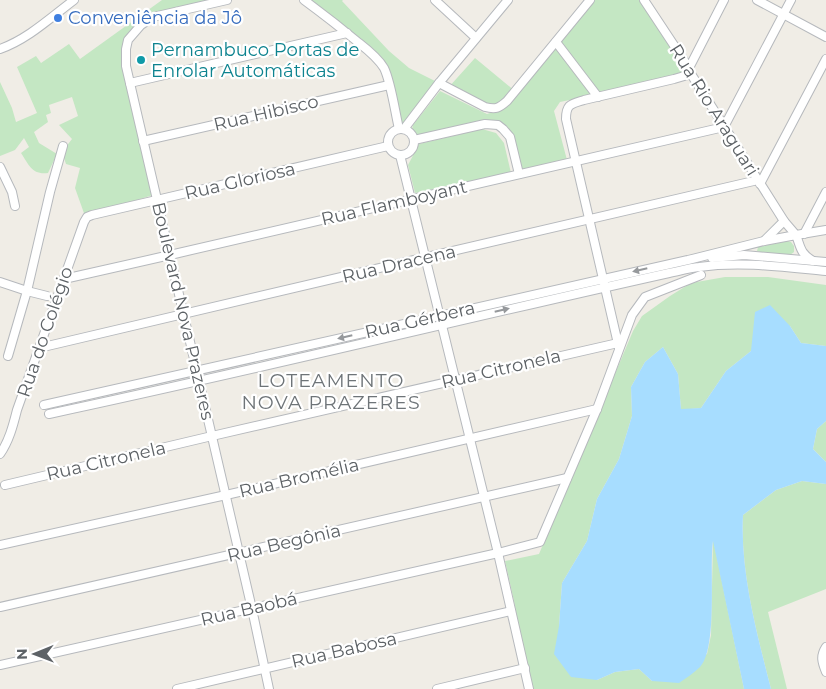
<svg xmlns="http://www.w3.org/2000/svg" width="826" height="689" font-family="Montserrat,sans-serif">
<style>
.green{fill:#c4e7c3}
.water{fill:#a7ddff}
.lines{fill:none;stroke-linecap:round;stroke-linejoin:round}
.minor-casing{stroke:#b6b9bd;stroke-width:10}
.minor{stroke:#fff;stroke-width:8}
.oneway{fill:#96999c}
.shop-dot{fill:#3f7fe0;stroke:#fff;stroke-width:2}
.culture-dot{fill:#0f9aa8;stroke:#fff;stroke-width:2}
.labels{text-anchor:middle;stroke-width:4.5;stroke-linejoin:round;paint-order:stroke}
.shop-label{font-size:18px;fill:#366cbe;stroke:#fff;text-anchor:start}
.culture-label{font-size:18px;fill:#0d838f;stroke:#fff;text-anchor:start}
.street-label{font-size:18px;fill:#5d6266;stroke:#fff}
.neighbourhood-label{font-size:19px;letter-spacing:1px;fill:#6e7478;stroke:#fff}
</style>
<rect width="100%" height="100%" fill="#f0ede6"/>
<!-- green -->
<g class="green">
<path d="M162 0H227L153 17 141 25 126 49 153 195 85 216 75 188 80 168 66 164 62 152 72 139 59 125 78 116 72 97 49 105 51 113 46 115 48 122 34 132 39 143 57 154 48 173C32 175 29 165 21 153L29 147 24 138 15 150 0 156V82L12 108 16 122 37 113 17 67 36 56 41 63 69 44 80 59Z"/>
<polygon points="304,0 343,0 342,1 389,51 409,68 439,83 401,129 380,62"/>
<polygon points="590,0 644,0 691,74 598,97 556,42"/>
<polygon points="556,45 594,95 560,102 554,111 567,160 521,171 504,125 421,136 416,135 412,129 413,125 440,91 487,114 499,110 448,88 475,58 515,91"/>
<polygon points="482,129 496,133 504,143 511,173 415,193 408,165 419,144"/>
<polygon points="787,241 791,242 794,246 794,252 790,255 760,252 757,251 758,247 759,247"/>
<polygon points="725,277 768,277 826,285 826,346 801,343 790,326 751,351 726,371 701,408 681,410 678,374 663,347 645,362 631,387 632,416 619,459 597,499 587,541 562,583 559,626 597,680 615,672 639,669 652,681 707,654 711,635 713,538 744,689 529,689 514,601 505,561 539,554 633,331 642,316 670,296 691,283"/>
<polygon points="826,421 826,462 813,449 817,429"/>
<path d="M802 481 826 484V589L768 612 787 689H771C757 634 740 572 743 515L776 490Z"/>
</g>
<!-- water -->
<path class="water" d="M770 305 790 326 801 343 826 346V421L817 429 813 449 826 462V484L802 481 776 490 743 515C740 572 757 634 771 689H744L713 541C709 569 718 647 700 667 694 673 686 678 679 683L652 681 639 669 615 672 597 680 571 677 554 654 559 626 562 583 587 541 597 499 619 459 632 416 631 387 645 362 663 347 678 374 681 409 701 408 726 371 751 351 755 312Z"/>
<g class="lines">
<!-- minor casing -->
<g class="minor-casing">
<g id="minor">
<polyline points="227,0 153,17 141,25 128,40 126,49 126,66 252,609 269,689"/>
<path d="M304 0C323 14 341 28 359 43 368 50 378 58 384 68 391 82 395 112 399 129"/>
<polyline points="435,0 476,38"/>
<polyline points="644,0 689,68 691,74 784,221 796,235 826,230"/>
<polyline points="757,0 826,37"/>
<polyline points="556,42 598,97"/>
<path d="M0 49C28 39 50 18 74 0"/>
<polyline points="689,68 724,0"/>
<polyline points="130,83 347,33"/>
<path d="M439 83 485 107C496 110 499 108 507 101L590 0"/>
<circle cx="401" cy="142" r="13"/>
<polyline points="404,129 439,83 508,0"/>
<polyline points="414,140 485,124 498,125 503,129 510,137 519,174"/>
<polyline points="143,141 389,85"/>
<polyline points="400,155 498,553 529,689"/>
<polyline points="0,167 12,192 15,206"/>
<polyline points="760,184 826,59"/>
<polyline points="804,234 826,192"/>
<polyline points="764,241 784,221"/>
<polyline points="712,258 744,255 826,262"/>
<polyline points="64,279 170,255 724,127 791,0"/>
<polyline points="0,282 27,291 47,296"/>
<path d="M39 348C278 290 519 237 758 180"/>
<path d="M619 348 566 119C566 104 571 104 584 100L674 79 691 74"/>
<polyline points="8,356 27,291 50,192 63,146"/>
<path d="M44 405 688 260 764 241 796 235C801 248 800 253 813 261"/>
<path d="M49 414C256 370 462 319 669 273 679 271 689 268 699 267 741 261 784 267 826 271"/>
<path d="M0 454C9 441 13 426 17 410L84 222 87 217 92 215 388 146"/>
<polyline points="5,485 212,436 618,343"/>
<polyline points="0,545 226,495 597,409"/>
<polyline points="0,607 567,478"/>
<path d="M826 647C820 656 822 662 826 672"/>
<polyline points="0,665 498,553 540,542 597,409 632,315 645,297 701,275"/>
<polyline points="177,689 511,611"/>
<polyline points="437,689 525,668"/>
</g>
</g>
<!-- minor -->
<use href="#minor" class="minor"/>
</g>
<!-- one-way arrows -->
<defs><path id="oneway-solid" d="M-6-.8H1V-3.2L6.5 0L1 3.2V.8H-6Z" transform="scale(1.25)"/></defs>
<g class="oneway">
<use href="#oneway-solid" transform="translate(640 270) rotate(167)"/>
<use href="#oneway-solid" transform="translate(502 310) rotate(-13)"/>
<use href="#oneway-solid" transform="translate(345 337) rotate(167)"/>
</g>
<!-- markers -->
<circle class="shop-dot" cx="58" cy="18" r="5"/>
<circle class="culture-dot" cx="141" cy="60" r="5"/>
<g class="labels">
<!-- shop labels -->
<g class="shop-label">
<text x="68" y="24">Conveniência da Jô</text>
</g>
<!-- culture labels -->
<g class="culture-label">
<text x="151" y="56">Pernambuco Portas de<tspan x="151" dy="21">Enrolar Automáticas</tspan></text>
</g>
<!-- street labels -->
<g class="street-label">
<text transform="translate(714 110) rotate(58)" y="6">Rua Rio Araguari</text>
<text transform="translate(266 113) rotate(-13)" y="6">Rua Hibisco</text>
<text transform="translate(240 181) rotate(-13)" y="6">Rua Gloriosa</text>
<text transform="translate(394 203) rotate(-13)" y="6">Rua Flamboyant</text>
<text transform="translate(399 264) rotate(-13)" y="6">Rua Dracena</text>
<text transform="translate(183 311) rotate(77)" y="6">Boulevard Nova Prazeres</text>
<text transform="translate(420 320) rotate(-13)" y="6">Rua Gérbera</text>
<text transform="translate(45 332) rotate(-71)" y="6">Rua do Colégio</text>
<text transform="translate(501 369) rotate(-13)" y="6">Rua Citronela</text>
<text transform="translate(106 461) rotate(-13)" y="6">Rua Citronela</text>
<text transform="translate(299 478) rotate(-13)" y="6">Rua Bromélia</text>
<text transform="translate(284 543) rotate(-13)" y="6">Rua Begônia</text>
<text transform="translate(249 609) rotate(-13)" y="6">Rua Baobá</text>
<text transform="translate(344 650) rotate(-13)" y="6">Rua Babosa</text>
</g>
<!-- neighbourhood labels -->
<g class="neighbourhood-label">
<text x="331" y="387">LOTEAMENTO<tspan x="331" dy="22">NOVA PRAZERES</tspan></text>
</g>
</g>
<!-- north arrow -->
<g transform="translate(35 654) rotate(269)" stroke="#ffffff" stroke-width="4" paint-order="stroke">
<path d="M0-4L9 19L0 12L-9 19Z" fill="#5d6266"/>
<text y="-8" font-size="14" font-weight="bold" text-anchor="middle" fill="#5d6266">N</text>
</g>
</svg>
